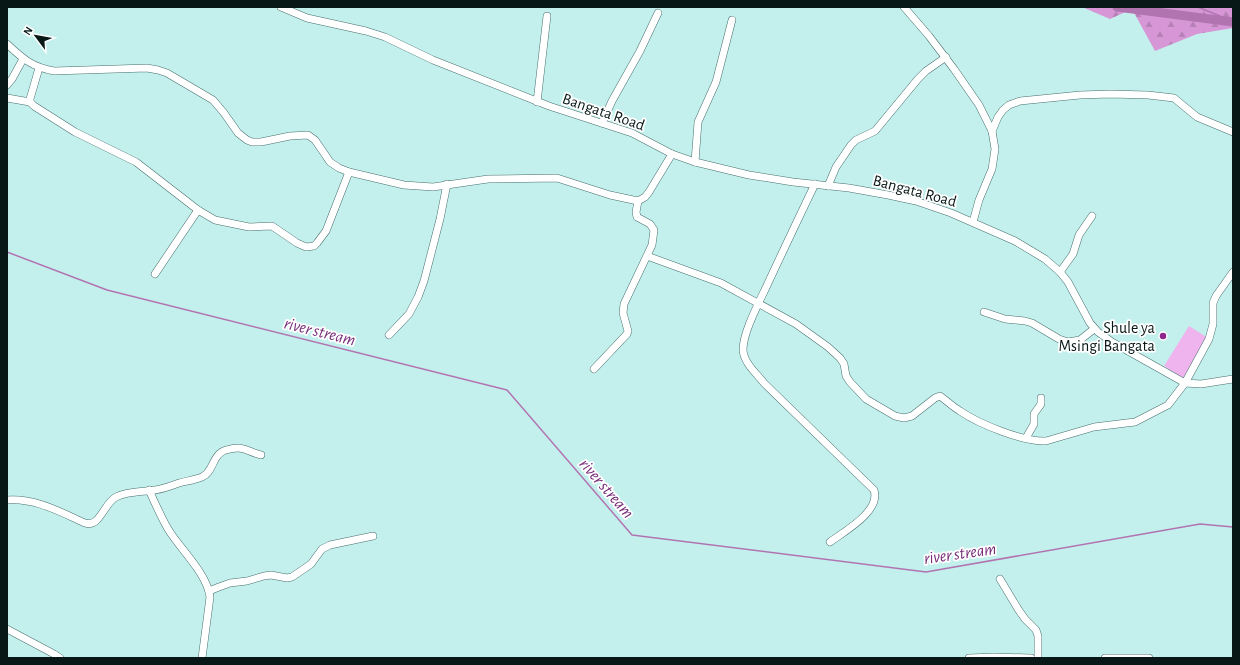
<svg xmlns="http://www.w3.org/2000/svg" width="1240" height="665" font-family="'Alegreya Sans',sans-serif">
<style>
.green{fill:#efb4ed}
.forest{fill:url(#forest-firs)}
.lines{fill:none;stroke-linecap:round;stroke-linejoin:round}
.stream{stroke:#b274b1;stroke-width:1.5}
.river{stroke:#b274b1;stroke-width:9}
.minor-casing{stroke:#466f6d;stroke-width:8}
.minor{stroke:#fff;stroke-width:7}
.poi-dot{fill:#8d278e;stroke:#fff;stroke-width:1.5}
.labels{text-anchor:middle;stroke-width:3.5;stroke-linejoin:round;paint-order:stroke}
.street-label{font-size:16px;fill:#071817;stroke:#fff}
.poi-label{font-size:16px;fill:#071817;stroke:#fff;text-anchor:end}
.water-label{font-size:17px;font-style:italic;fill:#782d79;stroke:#fff}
</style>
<defs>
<pattern id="forest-firs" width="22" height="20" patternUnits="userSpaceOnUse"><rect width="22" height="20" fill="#d797d6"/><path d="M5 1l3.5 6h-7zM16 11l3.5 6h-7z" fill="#b781b7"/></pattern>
</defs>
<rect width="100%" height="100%" fill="#c3f0ed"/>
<!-- green -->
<polygon class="green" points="1189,326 1208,338 1183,378 1164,366"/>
<!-- forest -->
<polygon class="forest" points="1082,7 1233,7 1233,28 1197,34 1155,51 1132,9 1110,19"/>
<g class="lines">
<!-- stream -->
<g class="stream">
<polyline points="1198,7 1222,17"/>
<polyline points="7,252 107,290 507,390 632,535 926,572 1200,524 1233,527"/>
</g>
<!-- river -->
<polyline class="river" points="1117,7 1233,22"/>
<!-- minor casing -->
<g class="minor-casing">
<g id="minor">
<polyline points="281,7 307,18 366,31 385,37 433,60 549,106 632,133 672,154 695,162 749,175 793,182 849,188 888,195 916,201 951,213 1015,241 1045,259 1060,272 1068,282 1090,323 1098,332 1112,342 1185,383 1201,384 1233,379"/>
<polyline points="904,7 929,36 954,69 979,105 992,131 995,149 992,169 979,200 973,222"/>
<path d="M7 44C23 59 32 67 54 71L147 68 158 70 167 73 213 100 224 113 238 133 247 140 252 142H261L290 136 308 135 315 140 330 162 339 168 349 172 404 185 433 187 488 179 557 178 610 195 638 201 645 197 649 192 672 154"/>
<polyline points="39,68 30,99 30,102 34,106 75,132 136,162 198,210 215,220 249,227 272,226 297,243 306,247 314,246 317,243 326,231 349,172"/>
<polyline points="7,85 12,79 23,59"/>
<polyline points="7,98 30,102"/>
<polyline points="537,102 547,16"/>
<polyline points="602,123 612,101 640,51 658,13"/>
<polyline points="992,131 998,117 1003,110 1009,105 1020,101 1080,95 1110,94 1148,95 1174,98 1197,117 1233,132"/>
<polyline points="695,162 698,122 716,82 732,20"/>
<path d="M815 184C799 217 784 249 769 281 761 299 743 331 743 350 744 363 756 373 764 383L874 490C881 511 845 531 830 542"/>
<polyline points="828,186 836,167 851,145 856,140 875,131 918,79 926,71 946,57"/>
<path d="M647 256 721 283 796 324 828 347 840 358 844 364 846 376 850 382 866 399 895 416 904 418 912 416 935 398 940 396C947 401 953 407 960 411 979 424 1023 442 1046 441L1094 427 1135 422 1168 405 1185 383 1209 339 1213 324V303L1216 296 1233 272"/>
<polyline points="1060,272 1073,254 1079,235 1092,216"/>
<polyline points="155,274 198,210"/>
<polyline points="984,312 1005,319 1025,321 1032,323 1059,339 1068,342 1080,340 1094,329"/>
<polyline points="389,335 409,314 418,297 424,281 440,219 447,184"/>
<polyline points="594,369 627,334 628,331 623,313 624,304 652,245 654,230 650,224 637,217 636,212 638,201"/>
<polyline points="1026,438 1034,424 1034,414 1041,404 1041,398"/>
<path d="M149 490C155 503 161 517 168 529 180 549 207 573 210 597L202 658"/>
<path d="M7 500C36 498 60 512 85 523 100 528 104 503 116 497 128 491 142 492 155 490 163 489 171 486 179 483 186 481 195 480 202 477 214 472 212 454 226 450 245 445 245 451 261 455"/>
<polyline points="1000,579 1018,609 1025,619 1036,630 1038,636 1038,658"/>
<polyline points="209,591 219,587 230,583 247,581 264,576 271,575 287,578 292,577 311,564 322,549 330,545 373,536"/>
<polyline points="7,629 54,654 60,658"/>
<polyline points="969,658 994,657 1031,658"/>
<polyline points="1105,658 1149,658"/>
</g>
</g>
<!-- minor -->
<use href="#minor" class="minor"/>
</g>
<!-- markers -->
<circle class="poi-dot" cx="1163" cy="336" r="4"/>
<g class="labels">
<!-- street labels -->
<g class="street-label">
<text transform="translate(604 111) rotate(19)" y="6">Bangata Road</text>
<text transform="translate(915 190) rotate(15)" y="6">Bangata Road</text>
</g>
<!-- poi labels -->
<g class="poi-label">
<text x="1155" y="333">Shule ya<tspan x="1155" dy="18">Msingi Bangata</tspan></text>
</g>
<!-- water labels -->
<g class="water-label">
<text transform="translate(320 331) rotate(14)" y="6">river stream</text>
<text transform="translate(607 488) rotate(49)" y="6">river stream</text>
<text transform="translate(960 553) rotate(-8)" y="6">river stream</text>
</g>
</g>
<!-- border -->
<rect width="1240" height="665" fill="none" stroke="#071817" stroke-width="16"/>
<!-- north arrow -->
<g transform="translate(36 36) rotate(302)" stroke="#ffffff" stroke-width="3" paint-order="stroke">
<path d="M0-3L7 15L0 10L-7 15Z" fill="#071817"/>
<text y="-6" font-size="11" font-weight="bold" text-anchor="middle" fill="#071817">N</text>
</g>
</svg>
